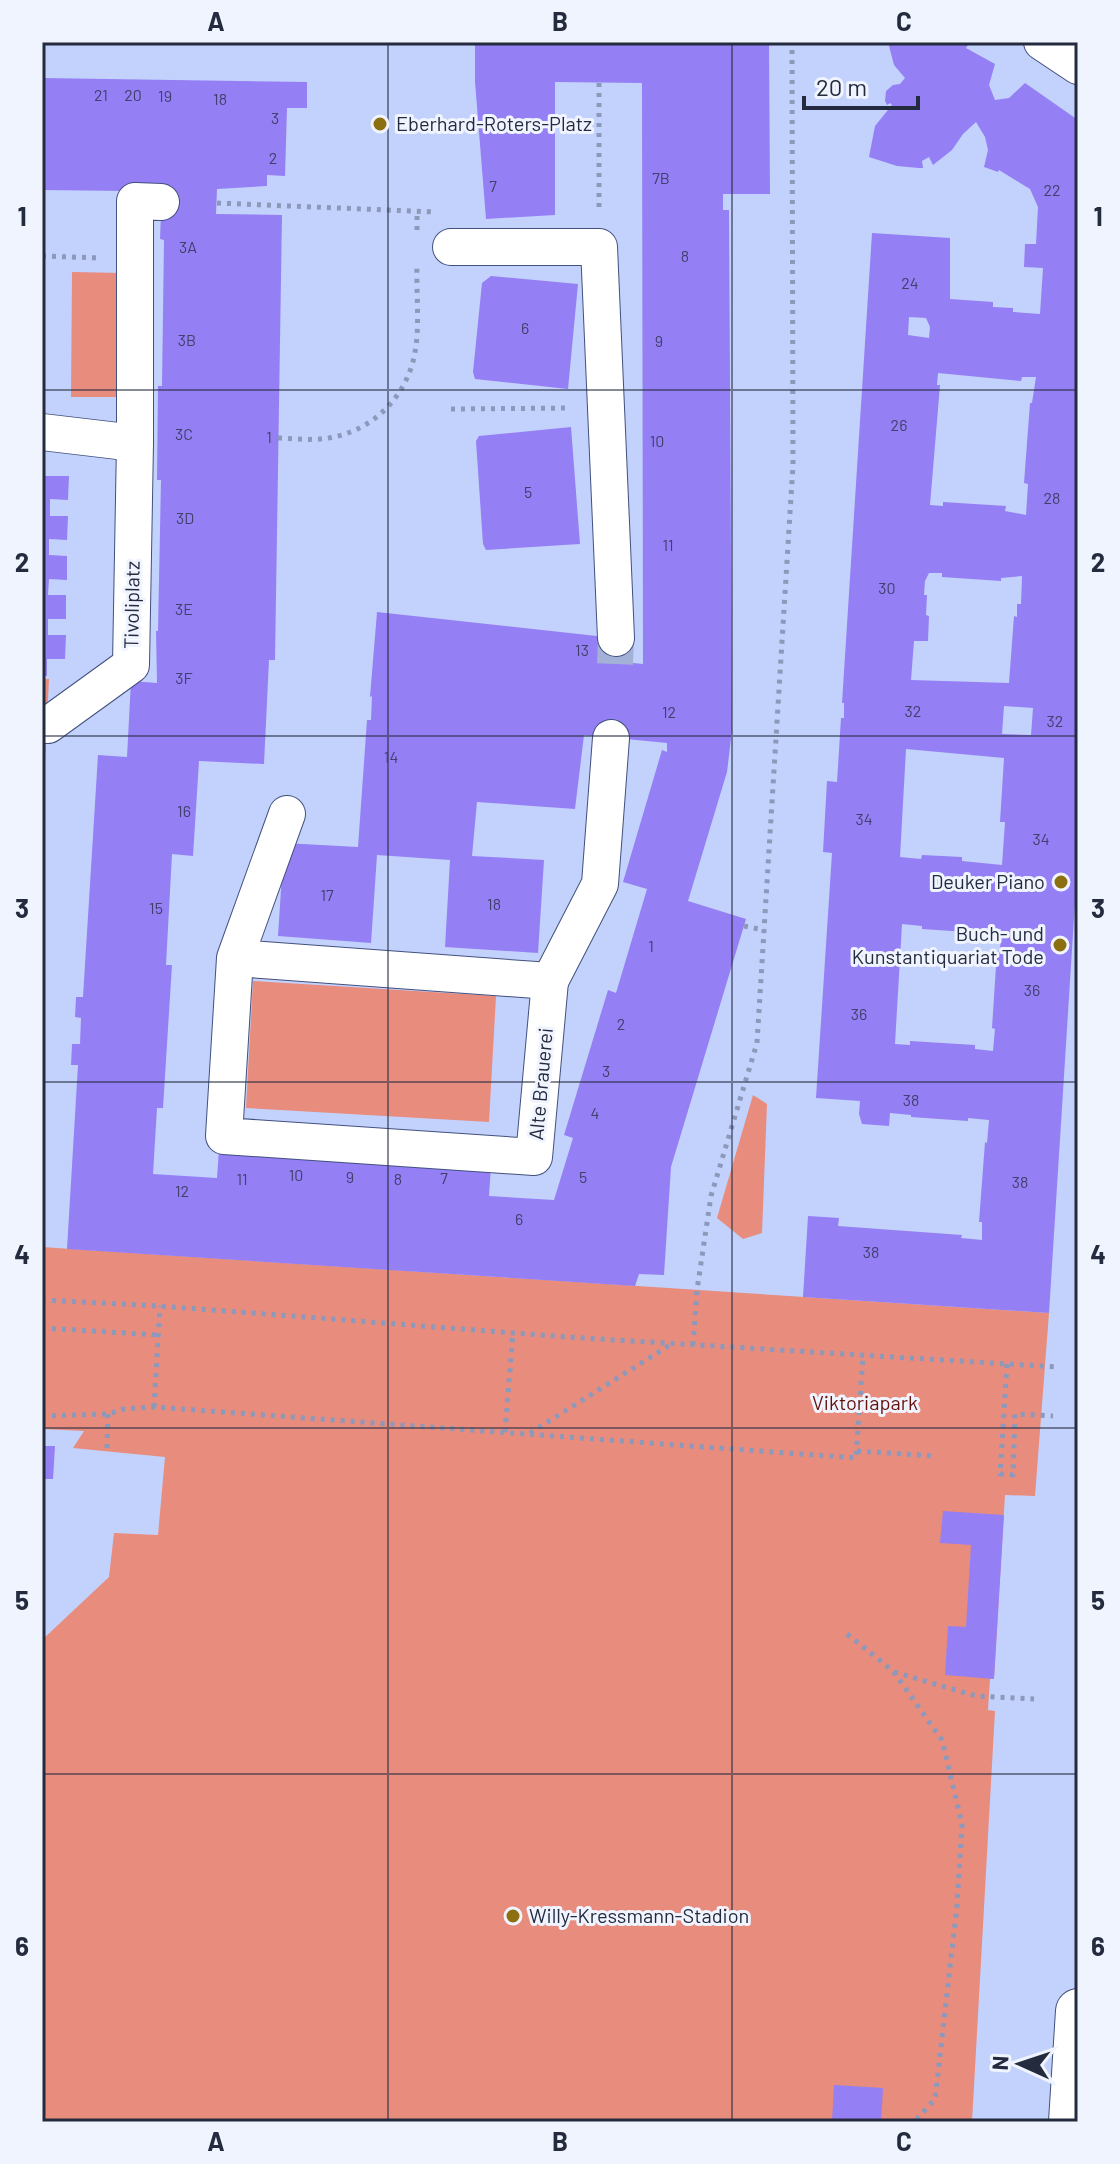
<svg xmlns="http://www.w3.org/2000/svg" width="1120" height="2164" font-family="Barlow,sans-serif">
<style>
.green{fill:#e88c7e}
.building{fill:#957ff5;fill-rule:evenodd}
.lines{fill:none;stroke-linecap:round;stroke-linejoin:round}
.minor-tunnel{stroke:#a3b1d6;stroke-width:36;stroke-dasharray:36 18;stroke-linecap:butt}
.minor-casing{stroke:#42507d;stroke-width:38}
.major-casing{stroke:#42507d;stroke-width:46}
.path{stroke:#8d99bb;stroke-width:5;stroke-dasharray:4 6;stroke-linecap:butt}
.minor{stroke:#fff;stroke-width:36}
.major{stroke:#fff;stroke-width:44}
.grid{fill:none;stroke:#252b3f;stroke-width:2;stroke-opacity:0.55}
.poi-dot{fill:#8c6f11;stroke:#f0f4ff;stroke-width:3}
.labels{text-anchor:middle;stroke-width:6;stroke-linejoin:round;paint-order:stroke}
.number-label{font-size:16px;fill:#41406c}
.poi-label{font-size:20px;fill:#252b3f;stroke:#f0f4ff;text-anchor:start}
.street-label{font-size:20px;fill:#252b3f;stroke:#f0f4ff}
.park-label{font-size:20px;fill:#66110a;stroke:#f0f4ff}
.neatline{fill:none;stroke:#252b3f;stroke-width:3}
.grid-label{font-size:26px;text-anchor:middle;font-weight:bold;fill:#252b3f}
</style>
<rect width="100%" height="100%" fill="#c3d2fc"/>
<!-- green -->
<g class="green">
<polygon points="72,272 123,273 121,397 71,397"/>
<polygon points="42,679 49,679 42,825"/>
<polygon points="253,981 496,996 489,1122 246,1108"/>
<polygon points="753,1095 767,1104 762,1233 743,1239 717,1218"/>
<polygon points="42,1247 1049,1313 1035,1496 1005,1495 994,1678 990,1679 988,1710 995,1711 972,2122 42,2122 42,1640 109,1577 114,1533 158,1535 165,1457 73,1448 84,1431 42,1429"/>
</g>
<!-- building -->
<g class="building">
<polygon points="475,42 769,42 770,194 723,194 723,210 729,210 732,730 727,772 688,901 746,919 671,1167 664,1275 639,1274 635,1286 67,1249 78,1065 71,1065 72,1044 80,1044 81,1018 75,1017 76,997 83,997 98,755 127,757 131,681 157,683 156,631 158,631 161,480 157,480 158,386 162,386 164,240 160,239 161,213 127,191 42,190 42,78 307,82 307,108 287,108 285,176 267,175 267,186 217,189 216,214 282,215 275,660 269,660 264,764 199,761 193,856 172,854 166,965 172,965 163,1108 157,1108 153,1174 217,1178 219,1149 491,1166 489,1196 554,1200 573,1138 564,1135 608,990 616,993 647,889 623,882 662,750 667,752 667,743 584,735 575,809 477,802 472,856 544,860 538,953 445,947 450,860 377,855 371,943 278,936 284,843 358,847 367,720 371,720 372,696 370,697 377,612 624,639 623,662 643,664 642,83 555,82 555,215 486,219 475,82"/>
<path d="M888 42H970L966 48 995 64 989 85 995 100 1009 98 1025 83 1078 120V855L1049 1313 803 1297 808 1216 839 1218 838 1226 962 1235 961 1238 982 1240V1222H979L985 1142 987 1143 989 1120 968 1118V1121L911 1117V1115L890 1113 889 1126 862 1124 859 1114 860 1101 816 1098 832 853 823 852 827 781 837 782 841 718H844V703H842L872 233 950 238V299L993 302V307L1013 308V312L1040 314 1043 268 1024 267 1025 244H1036L1038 207 1030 189 999 170 998 172 984 167 988 150 985 137 976 122 963 134 952 150 933 165 929 157 922 161 923 168H919L897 166 869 157 875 126 892 105 890 103 887 105 885 101 886 91 893 85 900 84 905 78 894 65ZM909 317 926 318 930 327 929 338 908 335ZM938 373 1021 381 1022 377H1036L1032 403H1030L1024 483 1028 484 1026 515 1005 511 1006 506 943 502V506L930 505 940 385H937ZM929 573H942V577L1001 581V578L1022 576 1021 604H1017V617L1014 616 1009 683 911 680 914 641H928L929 616 926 615 927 595H924L925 581ZM1004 706 1033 708 1031 735 1002 734ZM906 749 1004 758 1000 822H1005L1002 865 962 861V857L922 855 921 859 900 857ZM902 924 922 926V929L982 933V928L1001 929 1000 952 997 951 992 1028 995 1029 993 1051 975 1049V1045L910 1041V1045L895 1044Z"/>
<polygon points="491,276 578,284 568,389 475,379 473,372 482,283"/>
<polygon points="571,427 580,544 486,550 483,544 476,441 479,436"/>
<polygon points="42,476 69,476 68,500 50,499 50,516 68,516 67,540 49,539 49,555 67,556 67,580 49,579 48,595 66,595 66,619 48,619 48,635 66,635 65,659 47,659 47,676 42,675"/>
<polygon points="42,1446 55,1446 53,1479 42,1479"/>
<polygon points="943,1511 1004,1515 994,1679 945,1675 948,1626 966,1627 971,1545 940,1543"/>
<polygon points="834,2085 883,2088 881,2122 832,2122"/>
</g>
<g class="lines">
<!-- minor-tunnel -->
<polyline class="minor-tunnel" points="615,664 616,638"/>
<!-- minor casing -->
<g class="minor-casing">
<g id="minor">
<polyline points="1042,42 1078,66"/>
<polyline points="451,247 599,247 616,638"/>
<polyline points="42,432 135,443 135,201 161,202"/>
<polyline points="48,725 131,665 135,443"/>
<polyline points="235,958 550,981 534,1157 224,1136 235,958 287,814"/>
<polyline points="550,981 600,884 611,738"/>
</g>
</g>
<!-- major casing -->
<g class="major-casing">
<polyline id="major" points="1071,2122 1078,2011"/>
</g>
<!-- path -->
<g class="path">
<polyline points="599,83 599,210"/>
<polyline points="217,203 435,212"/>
<polyline points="417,230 417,211"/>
<polyline points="42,256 101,258"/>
<polyline points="451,409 570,408"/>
<path d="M278 438C297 439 316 441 334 437 376 428 408 394 415 352 420 324 416 293 417 264"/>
<polyline points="744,926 764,930"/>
<polyline points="42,1300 160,1306 567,1337 1057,1367"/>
<polyline points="42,1328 158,1335"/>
<polyline points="693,1345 697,1290 711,1196 757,1043 793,465 792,42"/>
<polyline points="1007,1364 1000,1474 1013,1475 1015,1414 1053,1416"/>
<polyline points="154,1407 160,1306"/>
<polyline points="42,1416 108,1414 124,1409 154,1407 856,1458 863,1355"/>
<polyline points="505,1432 513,1333"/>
<polyline points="530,1433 670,1345"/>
<polyline points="107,1448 108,1414"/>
<polyline points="857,1451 936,1456"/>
<polyline points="847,1634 893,1671 942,1740 962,1824 957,1906 935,2099 914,2122"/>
<polyline points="894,1672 976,1696 1034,1699"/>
</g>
<!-- minor -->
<use href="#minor" class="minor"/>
<!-- major -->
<use href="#major" class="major"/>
</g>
<!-- grid -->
<path class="grid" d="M388 42V2122M732 42V2122M42 390H1078M42 736H1078M42 1082H1078M42 1428H1078M42 1774H1078"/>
<!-- markers -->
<g class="poi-dot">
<circle cx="380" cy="124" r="8"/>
<circle cx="1061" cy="882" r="8"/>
<circle cx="1060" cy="945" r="8"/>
<circle cx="513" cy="1916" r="8"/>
</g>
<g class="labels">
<!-- number labels -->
<g class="number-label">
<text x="101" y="101">21</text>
<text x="133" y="101">20</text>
<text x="165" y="102">19</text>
<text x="220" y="105">18</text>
<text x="275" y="124">3</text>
<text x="273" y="164">2</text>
<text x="661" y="184">7B</text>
<text x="493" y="192">7</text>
<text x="1052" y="196">22</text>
<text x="188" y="253">3A</text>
<text x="685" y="262">8</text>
<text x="910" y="289">24</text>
<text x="525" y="334">6</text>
<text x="187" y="346">3B</text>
<text x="659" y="347">9</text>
<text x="899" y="431">26</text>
<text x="184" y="440">3C</text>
<text x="269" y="443">1</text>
<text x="657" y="447">10</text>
<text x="528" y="498">5</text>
<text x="1052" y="504">28</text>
<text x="185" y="524">3D</text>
<text x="668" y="551">11</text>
<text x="887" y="594">30</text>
<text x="184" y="615">3E</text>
<text x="582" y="656">13</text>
<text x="184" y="684">3F</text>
<text x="913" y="717">32</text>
<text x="669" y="718">12</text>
<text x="1055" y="727">32</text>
<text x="391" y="763">14</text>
<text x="184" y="817">16</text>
<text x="864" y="825">34</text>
<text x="1041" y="845">34</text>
<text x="327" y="901">17</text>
<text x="494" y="910">18</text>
<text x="156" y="914">15</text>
<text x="651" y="952">1</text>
<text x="1032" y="996">36</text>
<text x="859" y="1020">36</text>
<text x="621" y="1030">2</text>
<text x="606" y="1077">3</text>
<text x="911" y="1106">38</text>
<text x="595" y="1119">4</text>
<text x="296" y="1181">10</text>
<text x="350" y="1183">9</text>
<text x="583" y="1183">5</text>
<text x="444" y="1184">7</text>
<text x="242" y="1185">11</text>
<text x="398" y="1185">8</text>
<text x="1020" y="1188">38</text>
<text x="182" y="1197">12</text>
<text x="519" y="1225">6</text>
<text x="871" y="1258">38</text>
</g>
<!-- poi labels -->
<g class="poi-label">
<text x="396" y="131">Eberhard-Roters-Platz</text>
<text x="1045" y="889" text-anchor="end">Deuker Piano</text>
<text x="1044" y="941" text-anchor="end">Buch- und<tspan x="1044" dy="23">Kunstantiquariat Tode</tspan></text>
<text x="529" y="1923">Willy-Kressmann-Stadion</text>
</g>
<!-- street labels -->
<g class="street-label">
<text transform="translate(132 605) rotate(-89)" y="7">Tivoliplatz</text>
<text transform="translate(541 1084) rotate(-85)" y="7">Alte Brauerei</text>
</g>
<!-- park labels -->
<g class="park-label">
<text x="865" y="1410">Viktoriapark</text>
</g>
</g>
<!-- border -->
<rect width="1120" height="2164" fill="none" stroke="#f0f4ff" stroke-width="88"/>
<!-- north arrow -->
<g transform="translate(1020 2064) rotate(273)" stroke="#f0f4ff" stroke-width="6" paint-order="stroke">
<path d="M0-6L14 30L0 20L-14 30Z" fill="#252b3f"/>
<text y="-12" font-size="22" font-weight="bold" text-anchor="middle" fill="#252b3f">N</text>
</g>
<!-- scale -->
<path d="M804 96v12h114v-12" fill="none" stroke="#252b3f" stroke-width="4"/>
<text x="816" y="96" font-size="24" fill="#252b3f" stroke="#f0f4ff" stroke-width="6" paint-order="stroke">20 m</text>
<rect x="44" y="44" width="1032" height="2076" class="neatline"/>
<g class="grid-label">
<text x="216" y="31">A</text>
<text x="560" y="31">B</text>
<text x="904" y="31">C</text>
<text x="22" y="226">1</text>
<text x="1098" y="226">1</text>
<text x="22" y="572">2</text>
<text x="1098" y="572">2</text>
<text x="22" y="918">3</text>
<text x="1098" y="918">3</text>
<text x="22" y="1264">4</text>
<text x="1098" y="1264">4</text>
<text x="22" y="1610">5</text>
<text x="1098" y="1610">5</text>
<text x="22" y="1956">6</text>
<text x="1098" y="1956">6</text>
<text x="216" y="2151">A</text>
<text x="560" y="2151">B</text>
<text x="904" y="2151">C</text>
</g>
</svg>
